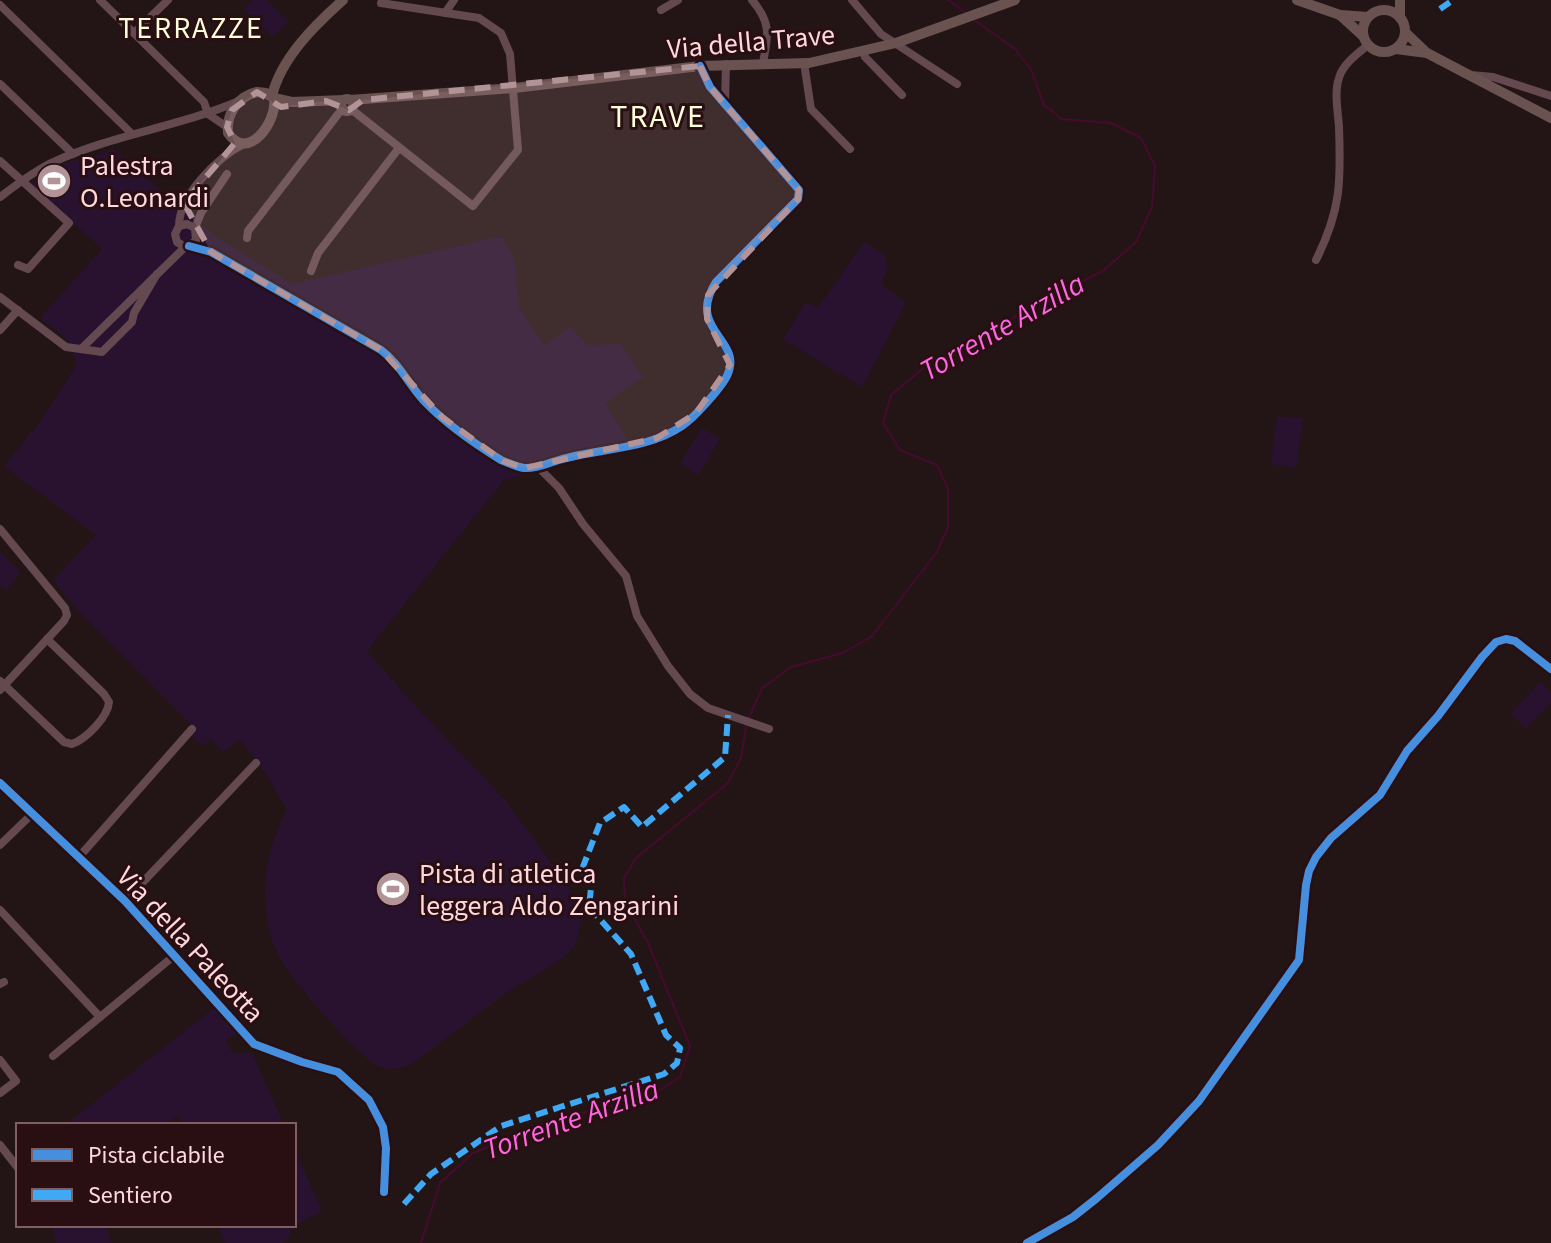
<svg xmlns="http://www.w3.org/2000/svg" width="1551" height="1243" font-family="'Source Sans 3',sans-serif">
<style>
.green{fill:#281230}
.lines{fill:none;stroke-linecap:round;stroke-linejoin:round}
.stream{stroke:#460a2f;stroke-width:2}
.minor{stroke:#644a50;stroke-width:8}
.major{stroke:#6a5251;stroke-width:10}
.quiet{stroke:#3fa9f5;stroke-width:6;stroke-dasharray:12 6;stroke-linecap:butt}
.cycleway-casing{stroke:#290f12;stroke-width:13}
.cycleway{stroke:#468fdf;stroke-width:8}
.marked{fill:#b29498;fill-opacity:0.2;stroke:#b29498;stroke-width:6;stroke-dasharray:16 10;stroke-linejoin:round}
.labels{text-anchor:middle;stroke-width:6;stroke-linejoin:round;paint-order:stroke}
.street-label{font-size:28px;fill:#ffd8de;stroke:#290f12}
.poi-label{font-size:28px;fill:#ffd8de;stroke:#290f12;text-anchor:start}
.neighbourhood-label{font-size:30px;letter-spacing:2px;fill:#fcffda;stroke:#290f12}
.water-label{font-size:30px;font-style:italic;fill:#ff66e2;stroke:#290f12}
.quarter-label{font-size:32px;letter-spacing:2px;fill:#fcffda;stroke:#290f12}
</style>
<rect width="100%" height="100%" fill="#231516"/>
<!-- green -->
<g class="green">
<polygon points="253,0 266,0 288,22 273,37 244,9"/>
<path d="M113 149 214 236 292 284 502 236 514 259 519 307 544 346 570 327 587 345 621 344 643 377 605 403 630 443 535 464V473L504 480 367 651 419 710 507 802 569 888 579 911 580 928 575 946 562 959 506 993 412 1064C402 1068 394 1071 382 1068 362 1061 293 982 282 961 277 953 272 942 270 933 259 885 266 852 287 809L260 765 239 739 223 752 211 739 203 746 191 735 196 730 76 608 53 580 96 535 4 466 40 422 77 364 68 340 40 318 102 249 32 185C41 172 62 165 77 159L80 162Z"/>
<polygon points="864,242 884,255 888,268 881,284 906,303 862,387 783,339 806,302 818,308"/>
<polygon points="1277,416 1303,419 1296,468 1271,464"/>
<polygon points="702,428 720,439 698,475 680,464"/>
<polygon points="0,552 21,573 6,590 0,585"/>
<polygon points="1540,682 1551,693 1551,702 1526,729 1511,714"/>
<polygon points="217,1006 238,1033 225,1040 233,1053 252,1053 284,1125 185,1125 176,1116 165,1125 65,1125"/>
<polygon points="294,1148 322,1211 292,1227 288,1240 282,1243 225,1243 218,1225 294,1225"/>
<polygon points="52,1225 106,1225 111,1243 56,1243"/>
</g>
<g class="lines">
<!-- stream -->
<g class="stream">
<polyline points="948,0 966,13"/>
<polyline points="748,720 762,688 791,667 843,653 872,636 937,552 948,527 948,489 937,465 900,450 883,423 891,395 932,361 1104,270 1136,242 1152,207 1155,166 1141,138 1111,123 1062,119 1044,105 1031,69 1015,49 974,20"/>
<polyline points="421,1243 440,1183 473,1153 553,1120 651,1096 680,1077 690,1046 648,943 625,902 624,878 636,858 728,783 741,758 746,726"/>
</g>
<!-- minor -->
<g class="minor">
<polyline points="100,0 204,102 208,114"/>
<path d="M752 0C772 24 768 35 763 63"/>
<polyline points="852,0 881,34 957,84"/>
<polyline points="0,5 132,134"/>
<polyline points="661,10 678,0"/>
<polyline points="445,13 454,0"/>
<polyline points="134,33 168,0"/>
<polyline points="863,52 865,57 902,95"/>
<polyline points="804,63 811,109 850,149"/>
<polyline points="1471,75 1493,77 1551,96"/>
<polyline points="0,84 73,154"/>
<polyline points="725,103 726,64"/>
<polyline points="351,109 473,206 518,150 510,54 501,33 479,18 381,3"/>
<polyline points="208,114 227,127"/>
<polyline points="0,161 69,223 28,269 18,265"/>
<path d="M0 197C16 185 33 172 51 163 111 135 178 127 239 101"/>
<path d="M179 226C179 195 218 157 244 144"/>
<polyline points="195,228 187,224 179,226 175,234 177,242 185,247 196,241 195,228 201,213 227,174"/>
<polyline points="247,238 248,231 342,109"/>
<path d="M189 246 211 252 381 350C400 364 408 384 424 401 445 423 475 444 501 460 508 463 517 467 524 468 537 469 548 463 559 460 599 448 647 450 682 426 695 417 720 389 727 376 745 339 685 331 716 282L798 199 799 190 710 87 700 66"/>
<path d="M1316 260C1341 210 1341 182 1339 127 1338 112 1334 92 1339 78 1343 64 1357 54 1368 45"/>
<polyline points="311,271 318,253 399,148"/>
<polyline points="0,297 66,347 102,352 132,322 134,313 157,274"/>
<polyline points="0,330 18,310"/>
<polyline points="81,349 185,247"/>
<polyline points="538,467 559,488 583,524 626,576 637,616 668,666 690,694 708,708 769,729"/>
<polyline points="0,529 65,608 67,615 64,621 0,690"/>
<path d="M0 681 64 742 72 744C86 739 108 717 109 702L104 694 47 639"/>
<polyline points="0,783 125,901 254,1044 302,1062 338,1072 369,1100 383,1127 386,1148 384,1192"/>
<polyline points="0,845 32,814"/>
<polyline points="79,857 192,729"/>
<polyline points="125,901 256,763"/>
<polyline points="0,910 100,1017"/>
<polyline points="0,984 4,982"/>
<polyline points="53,1056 175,955"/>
<polyline points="0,1060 16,1081 0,1093"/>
<polyline points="0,1145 18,1168"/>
<polyline points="1027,1243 1073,1217 1097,1198 1158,1145 1199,1101 1299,960 1306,885 1309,871 1316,857 1331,838 1380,795 1407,751 1438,716 1482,657 1496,642 1506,639 1515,641 1551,669"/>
</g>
<!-- major -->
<g class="major">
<polyline points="1297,0 1340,15 1368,17"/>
<circle cx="1384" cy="31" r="21"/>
<polyline points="1340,15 1363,36"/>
<polyline points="1400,18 1400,0"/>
<polyline points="1405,32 1427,53 1551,118"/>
<polyline points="1396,49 1427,53"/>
<path d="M257 92 266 93 274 98C278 121 248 163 228 133 226 114 238 96 257 92Z"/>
<path d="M272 96C281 58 315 25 343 0"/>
<polyline points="274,98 292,102 344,100"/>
<circle cx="347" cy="105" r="6"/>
<polyline points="350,100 514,88 700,66 809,63 896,43 1015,0"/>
</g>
<!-- quiet -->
<g class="quiet">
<polyline points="1440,9 1453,0"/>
<polyline points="404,1204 431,1174 501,1126 664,1074 677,1063 680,1048 666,1035 631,954 589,907 591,888 582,869 600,823 624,807 642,827 725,757 728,715"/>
</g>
<!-- cycleway casing -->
<g class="cycleway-casing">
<g id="cycleway">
<path d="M189 246 211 252 381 350C400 364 408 384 424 401 445 423 475 444 501 460 508 463 517 467 524 468 537 469 548 463 559 460 599 448 647 450 682 426 695 417 720 389 727 376 745 339 685 331 716 282L798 199 799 190 710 87 700 66"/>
<polyline points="0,783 125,901 254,1044 302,1062 338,1072 369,1100 383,1127 386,1148 384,1192"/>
<polyline points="1027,1243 1073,1217 1097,1198 1158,1145 1199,1101 1299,960 1306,885 1309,871 1316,857 1331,838 1380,795 1407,751 1438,716 1482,657 1496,642 1506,639 1515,641 1551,669"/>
</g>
</g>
<!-- cycleway -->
<use href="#cycleway" class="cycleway"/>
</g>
<!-- marked area -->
<path class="marked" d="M700 66 710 87 799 190 798 199 708 295 707 319 730 365 696 413 657 438 525 468 503 461 442 417 381 350 211 252 184 203 235 143 227 127 232 110 257 92 281 107 326 101 349 110 363 100Z"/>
<!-- icons -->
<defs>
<g id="stadium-disc" transform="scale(1.8)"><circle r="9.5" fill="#b29498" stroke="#290f12"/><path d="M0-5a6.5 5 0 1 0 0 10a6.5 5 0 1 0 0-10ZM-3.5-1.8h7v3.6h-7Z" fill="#fff"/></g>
</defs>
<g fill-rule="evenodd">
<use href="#stadium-disc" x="54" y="181"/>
<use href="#stadium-disc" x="393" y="889"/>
</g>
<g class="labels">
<!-- street labels -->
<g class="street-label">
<text transform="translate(751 41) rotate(-5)" y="10">Via della Trave</text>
<text transform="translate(191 944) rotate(47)" y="10">Via della Paleotta</text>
</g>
<!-- poi labels -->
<g class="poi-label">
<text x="80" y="175">Palestra<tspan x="80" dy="32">O.Leonardi</tspan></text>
<text x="419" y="883">Pista di atletica<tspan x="419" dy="32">leggera Aldo Zengarini</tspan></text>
</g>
<!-- neighbourhood labels -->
<g class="neighbourhood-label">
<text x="191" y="38">TERRAZZE</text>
</g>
<!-- water labels -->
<g class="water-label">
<text transform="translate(1002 327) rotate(-30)" y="10">Torrente Arzilla</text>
<text transform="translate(571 1119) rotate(-20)" y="10">Torrente Arzilla</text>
</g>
<!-- quarter labels -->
<g class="quarter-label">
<text x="658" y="127">TRAVE</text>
</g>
</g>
<!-- legend -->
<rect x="16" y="1123" width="280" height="104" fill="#290f12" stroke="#7f5f64" stroke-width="2"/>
<rect x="32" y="1149" width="40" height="12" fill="#468fdf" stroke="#7f5f64" stroke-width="2"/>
<text x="88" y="1163" font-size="24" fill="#ffd8de">Pista ciclabile</text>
<rect x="32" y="1189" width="40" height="12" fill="#3fa9f5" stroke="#7f5f64" stroke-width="2"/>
<text x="88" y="1203" font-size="24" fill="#ffd8de">Sentiero</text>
</svg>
